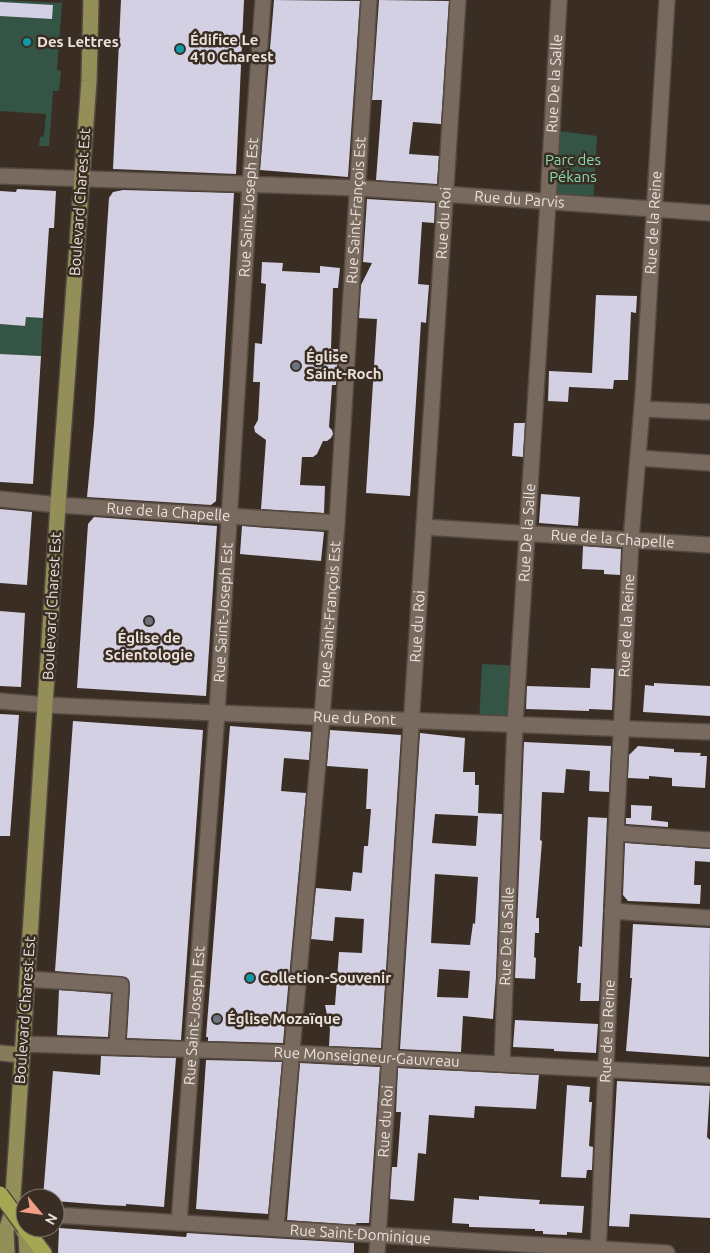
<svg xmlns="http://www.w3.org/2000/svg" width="710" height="1253" font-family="Ubuntu,sans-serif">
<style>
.green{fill:#345545}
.building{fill:#d2d0e2;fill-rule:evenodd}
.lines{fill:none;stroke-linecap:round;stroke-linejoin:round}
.street-casing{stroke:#554a42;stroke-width:18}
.secondary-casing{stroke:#554a42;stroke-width:18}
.primary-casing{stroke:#554a42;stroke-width:18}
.highway-casing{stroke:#554a42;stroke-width:18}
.street{stroke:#796a5f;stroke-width:15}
.secondary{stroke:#867c5b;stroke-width:15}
.primary{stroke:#948e58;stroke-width:15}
.highway{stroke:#a6a653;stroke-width:15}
.highway-bridge-casing{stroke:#554a42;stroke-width:18;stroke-linecap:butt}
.highway-bridge{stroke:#a6a653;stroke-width:15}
.culture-dot{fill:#0f9aa8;stroke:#3a2d23;stroke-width:2}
.worship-dot{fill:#6b7280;stroke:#3a2d23;stroke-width:2}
.labels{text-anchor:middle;stroke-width:5;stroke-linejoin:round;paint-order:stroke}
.poi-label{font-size:15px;font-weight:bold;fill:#eae1db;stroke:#3a2d23;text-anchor:start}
.street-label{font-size:15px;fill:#eae1db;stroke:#3a2d23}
.park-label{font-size:15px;fill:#84ddb2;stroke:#3a2d23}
</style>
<rect width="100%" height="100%" fill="#3a2d23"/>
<!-- green -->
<g class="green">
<polygon points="0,0 62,3 57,70 61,71 59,91 53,91 49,146 39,146 40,137 44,136 46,114 0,111"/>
<polygon points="552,130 597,136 593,205 548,202"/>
<polygon points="26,317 43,318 41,356 0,354 0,324 25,326"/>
<polygon points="482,664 518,666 515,724 479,723"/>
</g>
<!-- building -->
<g class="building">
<polygon points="121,0 244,0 236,174 113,169"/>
<polygon points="274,0 360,1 348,177 260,170"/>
<polygon points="379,0 449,1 441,124 413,122 409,154 439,156 437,184 376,180 382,100 372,100"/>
<polygon points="0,2 53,5 52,19 0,16"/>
<polygon points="17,189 56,191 54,228 49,228 43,318 26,317 25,326 0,324 0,191 16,192"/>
<polygon points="123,190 234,193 216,501 211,505 87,497 94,424 109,198 113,192"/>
<polygon points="367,199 435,203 434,223 422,222 418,284 429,285 426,323 421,322 410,496 366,493 377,319 359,318 361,285 372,263 363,262"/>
<polygon points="262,262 283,263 282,271 320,273 320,266 340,268 338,288 333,288 331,349 338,349 336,385 332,385 329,427 332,430 333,434 331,438 327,441 323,441 317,454 313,457 302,457 300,485 325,486 324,513 261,509 266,440 255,432 254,427 258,420 260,382 253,382 255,343 262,344 266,284 261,283"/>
<polygon points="596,295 637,296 636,313 631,312 628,380 614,380 613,389 569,387 568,402 548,401 549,371 592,373"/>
<polygon points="0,354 41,356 33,484 0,482"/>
<polygon points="514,423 525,423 523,457 512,456"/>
<polygon points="541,494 580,497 578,526 539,523"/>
<polygon points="0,509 32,512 27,585 0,583"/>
<polygon points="94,517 217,526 206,696 77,688 88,524"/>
<polygon points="242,526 324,532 321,561 240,554"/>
<polygon points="583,546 621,549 620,575 604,574 604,570 582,569"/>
<polygon points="0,611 25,613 21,687 0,686"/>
<polygon points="591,668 614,669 612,710 589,709 589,711 526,709 527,686 590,688"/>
<polygon points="654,683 710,686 710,716 643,712 645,685 654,686"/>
<polygon points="0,714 19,715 10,836 0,836"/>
<polygon points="73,721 203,730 181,1040 127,1038 130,986 129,980 126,977 55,971"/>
<polygon points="230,726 311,732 309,760 284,758 281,791 306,793 283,1043 208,1041 208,1037 206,1037"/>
<polygon points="330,730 401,735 381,1048 329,1046 330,1029 325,1005 335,1005 339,952 362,953 364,919 335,917 333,941 311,939 316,888 351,891 353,872 362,873 364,846 368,846 371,809 366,809 368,769 327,766"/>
<path d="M420 733 465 738 463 772H475V785H479L478 813 502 814 496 977 493 1019 463 1016 461 1052 400 1049ZM435 814 478 816 476 846 432 843ZM435 874 478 877 475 924 473 923 470 945 431 943ZM439 969 470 971 468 998 437 997Z"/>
<polygon points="524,742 611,746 609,792 589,791 590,771 566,769 564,793 542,792 540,840 542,841 536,918 539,918 539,933 535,933 534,957 536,958 535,979 515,978"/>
<polygon points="638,746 674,749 674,752 701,753 700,756 707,756 705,788 672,786 672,778 649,776 649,779 628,778 629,755"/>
<polygon points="631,805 652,806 651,820 668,822 668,827 626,824 626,818 631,818"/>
<polygon points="588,817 607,818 599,1001 580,1001 581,983 577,983 579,946 582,947"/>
<polygon points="625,843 710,849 710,862 695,861 694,885 701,885 700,904 628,901 623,895"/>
<polygon points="633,924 710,928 709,1057 626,1051 632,978 630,978"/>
<polygon points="59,990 111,994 108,1037 57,1035"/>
<polygon points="515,1020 598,1024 596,1053 554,1051 554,1049 513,1047"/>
<polygon points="101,1056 176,1058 164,1207 126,1204 126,1206 106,1205 55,1201 55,1198 43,1198 53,1071 100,1075"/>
<polygon points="206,1060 282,1062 268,1214 196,1209"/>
<polygon points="300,1063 380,1067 369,1223 356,1223 356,1225 287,1220"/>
<polygon points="398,1068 539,1075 536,1109 475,1106 474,1118 429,1115 426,1154 418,1153 414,1201 390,1199 392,1167 397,1167 401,1112 396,1112"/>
<polygon points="617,1081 710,1086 707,1137 710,1140 710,1218 630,1214 629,1227 609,1226"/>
<polygon points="567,1085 590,1087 589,1102 592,1102 589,1146 593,1147 592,1170 587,1170 586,1178 561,1177"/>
<polygon points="479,1196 540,1200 539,1204 584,1206 582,1233 567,1232 567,1235 543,1234 543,1231 535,1231 535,1229 469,1227 469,1224 452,1223 454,1198 479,1200"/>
<polygon points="59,1228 186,1237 187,1233 354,1243 354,1253 58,1253"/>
</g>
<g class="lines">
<!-- street casing -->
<g class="street-casing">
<g id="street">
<path id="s1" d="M0 176 358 188 710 213"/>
<polyline points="642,409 710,412"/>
<polyline points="638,458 710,463"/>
<path id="s2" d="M0 499 58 505 337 523"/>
<path id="s3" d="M424 527 710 545"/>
<path id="s4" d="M0 701 46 705 217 713 710 732"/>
<polyline points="616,833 710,840"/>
<polyline points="612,911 710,918"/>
<polyline points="27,979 121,985 117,1047"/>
<path id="s5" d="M23 1044 292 1053 710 1075"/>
<path id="s6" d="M502 1064 515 724 548 202 559 0"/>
<path id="s7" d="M55 1215C259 1228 463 1241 667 1253"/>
<path id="s8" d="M179 1223 217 713 250 184 263 0"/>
<path id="s9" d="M276 1228 322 717 337 523 369 0"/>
<path id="s10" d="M377 1253 458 0"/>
<path id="s11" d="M598 1253 616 833 631 540 643 395 667 0"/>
</g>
</g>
<!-- secondary casing -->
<g class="secondary-casing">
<polyline id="secondary" points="0,1053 22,1055"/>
</g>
<!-- primary casing -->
<g class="primary-casing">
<g id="primary">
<polyline points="20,1224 26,1235 27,1253"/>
<polyline points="7,1253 6,1231 12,1212 58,505 89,81 91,0"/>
</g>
</g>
<!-- highway casing -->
<g class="highway-casing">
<polyline id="highway" points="25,1228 44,1253"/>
</g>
<!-- street -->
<use href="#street" class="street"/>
<!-- secondary -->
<use href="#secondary" class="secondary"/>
<!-- primary -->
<use href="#primary" class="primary"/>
<!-- highway -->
<use href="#highway" class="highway"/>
<!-- highway-bridge casing -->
<g class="highway-bridge-casing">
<polyline id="highway-bridge" points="0,1194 25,1228"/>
</g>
<!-- highway-bridge -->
<use href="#highway-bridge" class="highway-bridge"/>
</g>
<!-- markers -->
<g class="culture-dot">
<circle cx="27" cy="42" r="5"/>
<circle cx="180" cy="49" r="5"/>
<circle cx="250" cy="978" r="5"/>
</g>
<g class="worship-dot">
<circle cx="296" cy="366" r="5"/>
<circle cx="149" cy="621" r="5"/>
<circle cx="217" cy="1019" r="5"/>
</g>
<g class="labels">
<!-- poi labels -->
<g class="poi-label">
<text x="190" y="45">Édifice Le<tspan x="190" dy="17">410 Charest</tspan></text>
<text x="37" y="47">Des Lettres</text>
<text x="306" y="362">Église<tspan x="306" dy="17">Saint-Roch</tspan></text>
<text x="149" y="643" text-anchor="middle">Église de<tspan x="149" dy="17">Scientologie</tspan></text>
<text x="260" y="983">Colletion-Souvenir</text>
<text x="227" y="1024">Église Mozaïque</text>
</g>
<!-- street labels -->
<g class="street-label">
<text dy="5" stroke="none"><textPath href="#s6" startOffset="982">Rue De la Salle</textPath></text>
<text dy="5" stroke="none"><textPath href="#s1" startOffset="520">Rue du Parvis</textPath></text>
<text transform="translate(80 202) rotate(-86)" y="5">Boulevard Charest Est</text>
<text dy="5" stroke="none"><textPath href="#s8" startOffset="1018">Rue Saint-Joseph Est</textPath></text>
<text dy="5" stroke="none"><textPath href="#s9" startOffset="1021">Rue Saint-François Est</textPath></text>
<text dy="5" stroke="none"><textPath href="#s10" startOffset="1032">Rue du Roi</textPath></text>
<text dy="5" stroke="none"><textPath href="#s11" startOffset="1032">Rue de la Reine</textPath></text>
<text dy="5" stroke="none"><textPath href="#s2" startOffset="169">Rue de la Chapelle</textPath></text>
<text dy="5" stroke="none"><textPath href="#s6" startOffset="532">Rue De la Salle</textPath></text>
<text dy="5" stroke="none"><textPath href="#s3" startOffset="189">Rue de la Chapelle</textPath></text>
<text transform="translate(52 606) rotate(-87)" y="5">Boulevard Charest Est</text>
<text dy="5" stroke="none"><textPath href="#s8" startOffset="612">Rue Saint-Joseph Est</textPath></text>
<text dy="5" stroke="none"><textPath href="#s9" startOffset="616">Rue Saint-François Est</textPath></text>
<text dy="5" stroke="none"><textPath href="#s11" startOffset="628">Rue de la Reine</textPath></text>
<text dy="5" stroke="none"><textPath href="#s10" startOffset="628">Rue du Roi</textPath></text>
<text dy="5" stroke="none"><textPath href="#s4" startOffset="355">Rue du Pont</textPath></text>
<text dy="5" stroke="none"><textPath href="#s6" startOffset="128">Rue De la Salle</textPath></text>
<text transform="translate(25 1010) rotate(-86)" y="5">Boulevard Charest Est</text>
<text dy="5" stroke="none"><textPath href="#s8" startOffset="208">Rue Saint-Joseph Est</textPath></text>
<text dy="5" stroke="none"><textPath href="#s11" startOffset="222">Rue de la Reine</textPath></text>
<text dy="5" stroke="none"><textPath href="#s5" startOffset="344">Rue Monseigneur-Gauvreau</textPath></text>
<text dy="5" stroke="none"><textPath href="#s10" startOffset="132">Rue du Roi</textPath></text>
<text dy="5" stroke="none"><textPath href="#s7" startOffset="306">Rue Saint-Dominique</textPath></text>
</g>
<!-- park labels -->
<g class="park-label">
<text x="573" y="165">Parc des<tspan x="573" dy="17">Pékans</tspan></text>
</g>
</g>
<!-- north arrow -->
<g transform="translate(40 1213) rotate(119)"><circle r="24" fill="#3a2d23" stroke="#80756d"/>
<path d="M0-4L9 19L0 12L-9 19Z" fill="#f49e89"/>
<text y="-8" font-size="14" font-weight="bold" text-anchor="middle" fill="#eae1db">N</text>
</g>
</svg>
